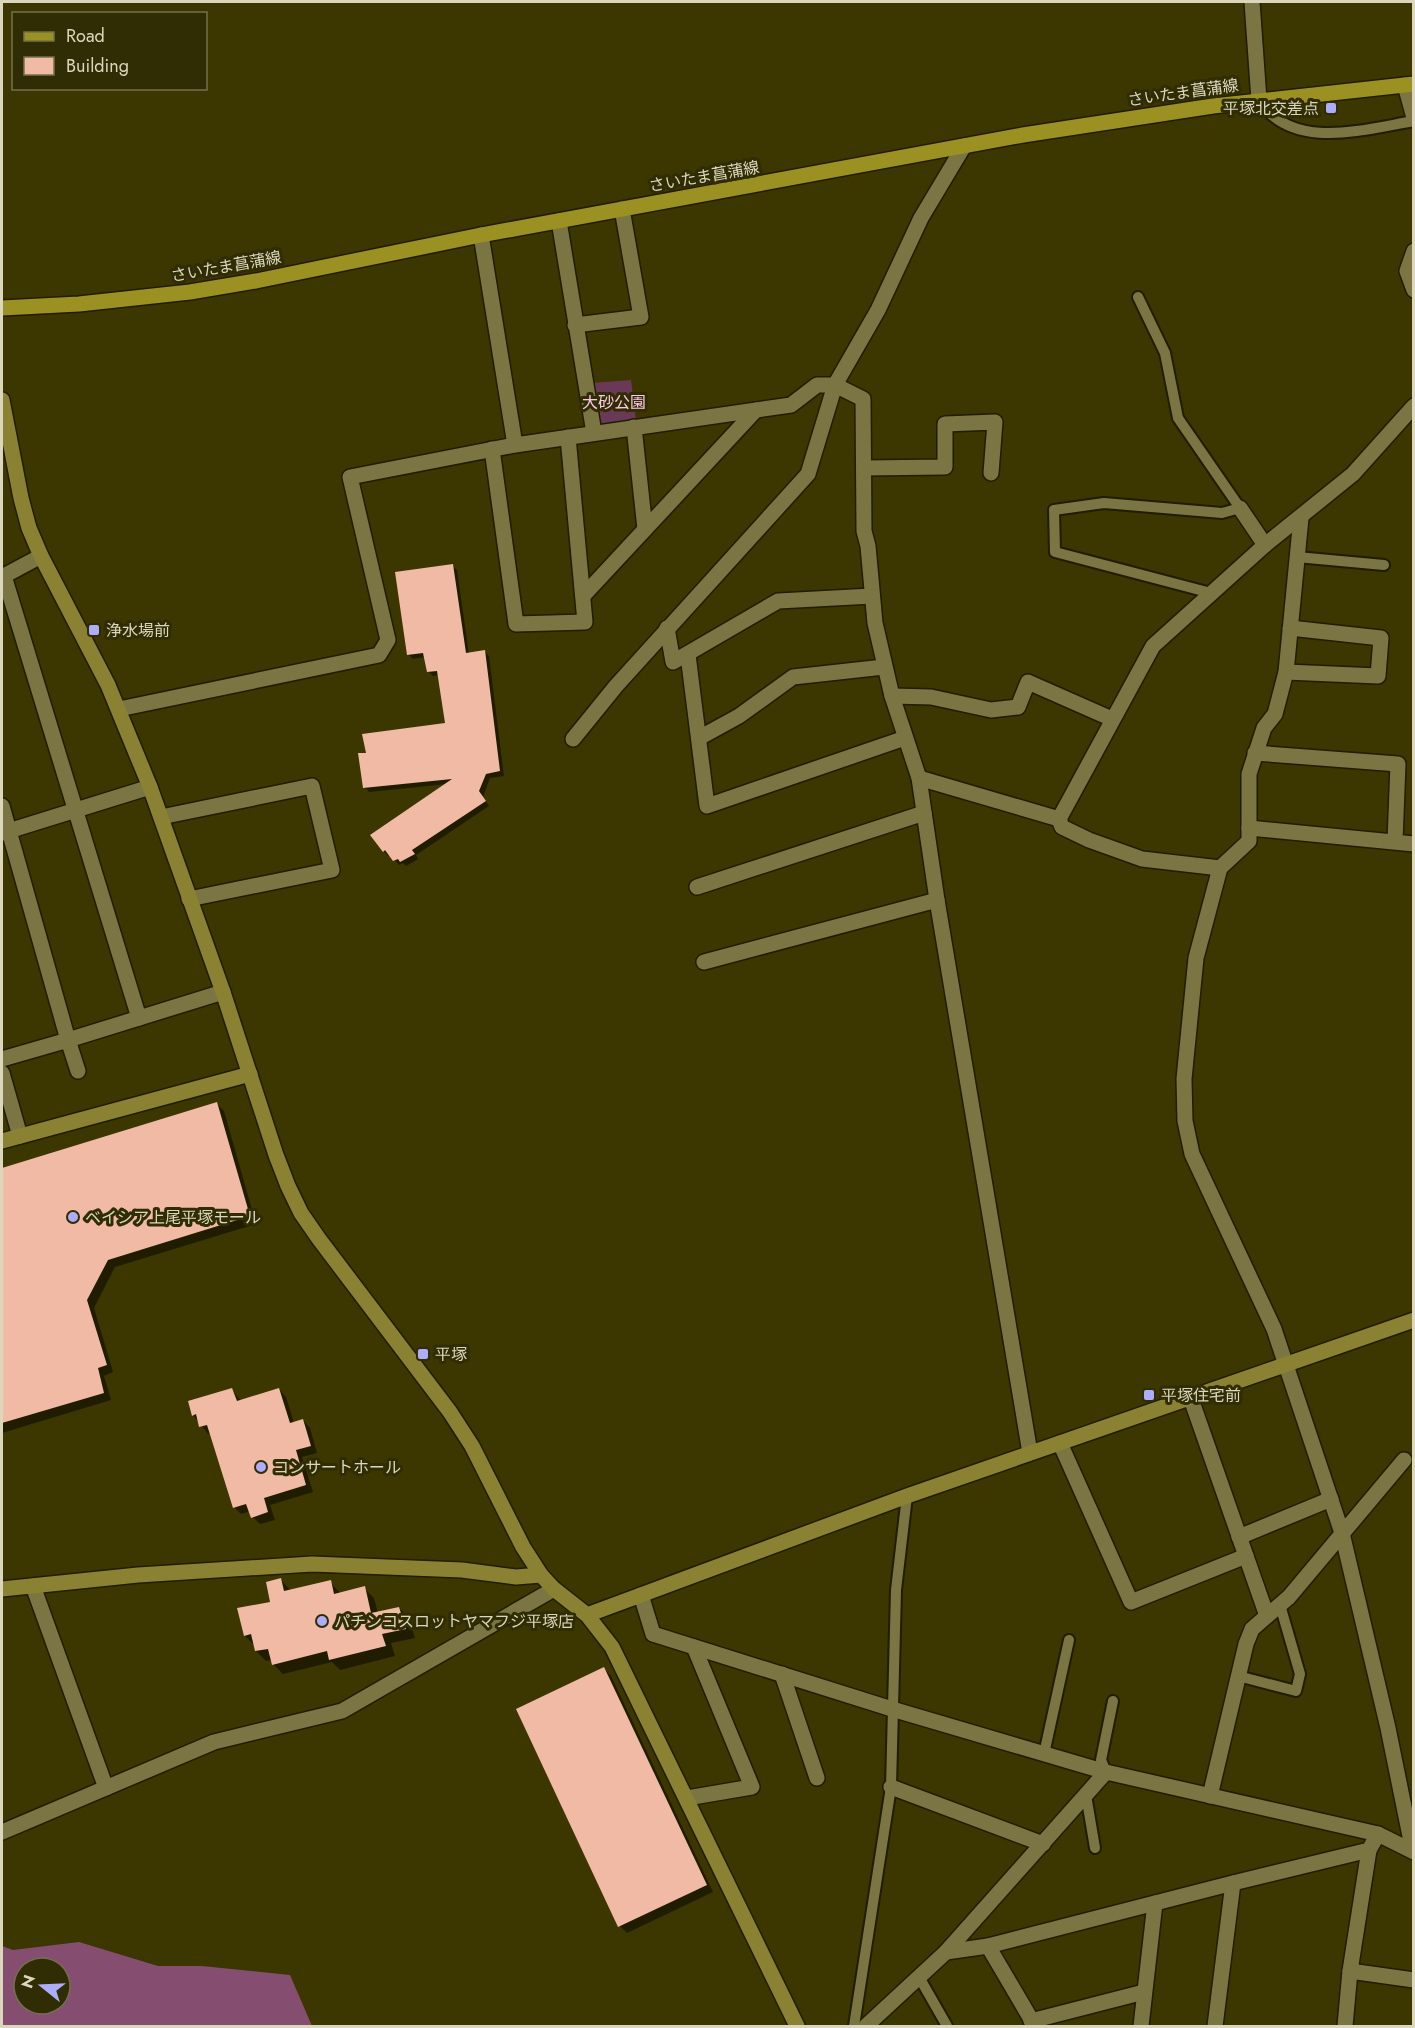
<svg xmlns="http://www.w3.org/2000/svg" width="1415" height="2028" font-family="Jost,'Noto Sans JP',sans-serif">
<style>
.green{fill:#6b3958}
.forest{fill:#854e70;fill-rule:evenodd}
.shadow{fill:#0007}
.building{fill:#f1baa4}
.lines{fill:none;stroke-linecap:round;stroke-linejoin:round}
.lane-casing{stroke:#201d03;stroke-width:14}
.street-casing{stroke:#201d03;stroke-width:18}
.secondary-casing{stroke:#201d03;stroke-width:18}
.primary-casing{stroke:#201d03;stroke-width:18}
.lane{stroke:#7a7542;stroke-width:10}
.street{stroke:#7a7542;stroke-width:15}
.secondary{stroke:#8a8232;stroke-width:15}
.primary{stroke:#9b9022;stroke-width:15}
.poi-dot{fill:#adaefb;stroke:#302c04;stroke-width:2}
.labels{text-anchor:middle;stroke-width:6;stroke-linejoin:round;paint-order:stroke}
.street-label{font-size:16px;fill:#dad7bd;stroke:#302c04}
.poi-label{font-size:16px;fill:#dad7bd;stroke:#302c04;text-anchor:start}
.park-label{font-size:16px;fill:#fcc8e6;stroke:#302c04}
</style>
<rect width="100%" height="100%" fill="#3c3600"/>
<!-- green -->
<polygon class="green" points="631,380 636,421 603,425 598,421 592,383"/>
<!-- forest -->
<path class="forest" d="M79 1942 158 1966H202L290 1975 312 2026H2V1946L13 1950ZM24 1968H60V2004H24Z"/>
<!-- shadow -->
<g class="shadow">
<polygon points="452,566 457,570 469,654 484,651 489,656 504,776 490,778 483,797 489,806 416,855 418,859 406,866 403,863 399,865 390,854 388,856 384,851 447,784 369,792 365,787 368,754 447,725 440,675 433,676 428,671 425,657 413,659 408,654"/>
<polygon points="217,1104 224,1111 256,1224 115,1267 94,1308 113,1372 104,1376 111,1400 2,1433 2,1169"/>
<polygon points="279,1389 286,1397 294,1423 303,1420 310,1428 317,1453 302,1457 313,1492 270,1505 275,1520 260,1524 253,1517 251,1511 241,1514 234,1507 211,1433 208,1434 193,1415 232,1390 241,1401"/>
<polygon points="281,1580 291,1591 330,1582 341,1594 364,1588 374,1598 378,1613 399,1608 409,1618 415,1638 391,1643 395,1656 340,1670 332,1662 283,1674 273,1664 272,1660 266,1661 256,1651 255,1646 245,1636 272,1603"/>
<polygon points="604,1669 611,1676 713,1892 627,1933 620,1926"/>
</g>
<!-- building -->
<g class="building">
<polygon points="453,564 466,653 485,650 500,771 486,774 479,791 486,801 412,850 415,854 400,862 398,859 393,861 385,850 383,852 370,835 452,779 363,788 358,753 366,753 362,734 445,723 437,671 427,672 423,653 407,655 395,572"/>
<polygon points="217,1102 250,1216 108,1260 87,1300 107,1365 98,1368 104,1393 2,1423 2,1168"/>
<polygon points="232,1388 237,1401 279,1388 290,1423 303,1419 311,1446 296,1450 306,1485 264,1498 268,1512 251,1518 246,1504 233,1508 207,1425 199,1427 196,1414 192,1416 188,1401"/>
<polygon points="281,1578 284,1591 331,1580 334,1594 365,1586 371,1613 399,1607 406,1629 382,1634 386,1646 329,1660 327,1651 272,1665 268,1649 255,1651 251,1634 244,1636 237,1608 270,1602 266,1582"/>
<polygon points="604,1667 707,1885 618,1927 516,1709"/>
</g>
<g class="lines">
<!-- lane casing -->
<g class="lane-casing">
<g id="lane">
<path d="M1259 100C1292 152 1365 129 1414 121"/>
<polyline points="1138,297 1165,353 1178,418 1240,508 1222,513 1104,503 1054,510 1055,552 1211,593"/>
<polyline points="1297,557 1384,565"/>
<polyline points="1238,1676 1296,1691 1300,1674 1280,1605"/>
<polyline points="1044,1754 1069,1640"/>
<polyline points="1106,1772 1101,1760 1113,1701"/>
<polyline points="1086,1795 1095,1848"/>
<polyline points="919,1977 947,2026"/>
<polyline points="854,2026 891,1787 896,1590 907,1496"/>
</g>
</g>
<!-- street casing -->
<g class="street-casing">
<g id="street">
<polyline points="1252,2 1259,100"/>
<polyline points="1405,85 1414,118"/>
<polyline points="559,221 594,433"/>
<polyline points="1414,251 1407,271 1414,290"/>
<polyline points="575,325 641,317 622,209"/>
<polyline points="634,427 645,529"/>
<polyline points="515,445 791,405 817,385 835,385 863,399 864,531 868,546 875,623 892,696 919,778 937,900 1030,1453"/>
<polyline points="492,449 516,624 585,622 568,437"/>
<polyline points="864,468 945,467 945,424 995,422 991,473"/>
<polyline points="1240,508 1265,545"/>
<polyline points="1301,518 1286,672 1275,714 1264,728 1249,774 1249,841 1220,868 1196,958 1184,1079 1185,1121 1192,1154 1274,1329 1342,1533 1388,1728 1413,1851"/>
<polyline points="4,576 139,1018"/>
<polyline points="2,577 41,556"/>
<polyline points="583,596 756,410"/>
<polyline points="667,628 673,662 778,601 872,596"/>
<polyline points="688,655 707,806 905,738"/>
<polyline points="1286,672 1378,676 1381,638 1290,628"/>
<polyline points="892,696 931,697 991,710 1018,707 1028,682 1112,719"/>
<polyline points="119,709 379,655 388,640 350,477 515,445 481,235"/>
<polyline points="699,738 739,716 793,677 884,667"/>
<polyline points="573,739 616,686 808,474 835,385 878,310 921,218 964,146"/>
<polyline points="1255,753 1398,764 1395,841"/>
<polyline points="919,778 1059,819 1062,827 1089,840 1142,859 1220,868"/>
<polyline points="2,806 68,1040 223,992"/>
<polyline points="161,817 312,786 332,870 189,899"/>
<polyline points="1059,819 1153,646 1265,545 1353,474 1414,406"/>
<polyline points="1249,828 1414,844"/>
<polyline points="2,833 150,787"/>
<polyline points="697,887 924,813"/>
<polyline points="704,962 937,900"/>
<polyline points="2,1059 68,1040 78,1071"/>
<polyline points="2,1073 20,1136"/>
<polyline points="1190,1396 1267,1616"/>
<polyline points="1060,1443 1131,1602 1246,1556"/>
<polyline points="1239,1537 1331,1499"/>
<polyline points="33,1586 106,1788"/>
<polyline points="641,1595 653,1634 892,1709 1106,1772 1378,1834 1414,1852"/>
<polyline points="782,1674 817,1778"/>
<polyline points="891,1787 1043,1844"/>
<polyline points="1210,1796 1246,1644 1252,1629 1289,1597 1404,1460"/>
<polyline points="687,1798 752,1787 694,1647"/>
<polyline points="2,1832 214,1742 342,1711 554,1589"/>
<polyline points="988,1946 1035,2026"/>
<polyline points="946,1952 988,1946 1233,1883 1369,1850 1378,1834"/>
<polyline points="1350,1971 1414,1980"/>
<polyline points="1031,2021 1144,1992"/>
<polyline points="866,2026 946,1952 1106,1772"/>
<polyline points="1141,2026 1155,1903"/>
<polyline points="1215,2026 1233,1883"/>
<polyline points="1345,2026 1350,1971 1369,1850"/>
</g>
</g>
<!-- secondary casing -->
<g class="secondary-casing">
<g id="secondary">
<polyline points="2,400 21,498 29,528 41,556 108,685 150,787 223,992 276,1155 288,1186 301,1213 319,1239 450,1412 472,1446 523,1547 541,1575 554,1589 587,1615 612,1647 797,2026"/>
<polyline points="2,1141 250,1074"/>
<polyline points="2,1589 138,1575 312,1564 462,1570 516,1577 541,1575"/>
<polyline points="587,1615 907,1496 1414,1320"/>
</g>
</g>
<!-- primary casing -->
<g class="primary-casing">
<polyline id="primary" points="2,308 79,304 190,292 256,281 481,235 1023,135 1213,106 1414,84"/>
</g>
<!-- lane -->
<use href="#lane" class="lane"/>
<!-- street -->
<use href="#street" class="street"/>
<!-- secondary -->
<use href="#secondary" class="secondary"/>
<!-- primary -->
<use href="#primary" class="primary"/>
</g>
<!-- markers -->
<g class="poi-dot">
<rect x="1325" y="102" width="12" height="12" rx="3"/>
<rect x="88" y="624" width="12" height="12" rx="3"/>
<circle cx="73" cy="1217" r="6"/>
<rect x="417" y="1348" width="12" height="12" rx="3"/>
<rect x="1143" y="1389" width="12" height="12" rx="3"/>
<circle cx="261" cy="1467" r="6"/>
<circle cx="322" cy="1621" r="6"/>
</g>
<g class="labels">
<!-- street labels -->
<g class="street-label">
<text transform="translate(1183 92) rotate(-8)" y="6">さいたま菖蒲線</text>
<text transform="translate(704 176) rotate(-10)" y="6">さいたま菖蒲線</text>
<text transform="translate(226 266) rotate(-10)" y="6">さいたま菖蒲線</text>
</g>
<!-- poi labels -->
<g class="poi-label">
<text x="1319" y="114" text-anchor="end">平塚北交差点</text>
<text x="106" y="636">浄水場前</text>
<text x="85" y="1223">ベイシア上尾平塚モール</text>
<text x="435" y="1360">平塚</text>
<text x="1161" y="1401">平塚住宅前</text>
<text x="273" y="1473">コンサートホール</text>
<text x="334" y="1627">パチンコスロットヤマフジ平塚店</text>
</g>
<!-- park labels -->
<g class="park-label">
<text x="614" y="408">大砂公園</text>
</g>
</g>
<!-- border -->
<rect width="1415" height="2028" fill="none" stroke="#dad7bd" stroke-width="6"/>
<!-- legend -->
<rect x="12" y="12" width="195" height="78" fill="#302c04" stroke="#74704e" stroke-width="1.5"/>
<rect x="24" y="32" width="30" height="9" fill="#9b9022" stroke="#74704e" stroke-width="1.5"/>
<text x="66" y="42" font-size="18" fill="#dad7bd">Road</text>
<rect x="24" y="57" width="30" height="18" fill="#f1baa4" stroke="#74704e" stroke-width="1.5"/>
<text x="66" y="72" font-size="18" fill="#dad7bd">Building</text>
<!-- north arrow -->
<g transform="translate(42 1986) rotate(288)"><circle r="28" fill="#302c04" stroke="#74704e" stroke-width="1.5"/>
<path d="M0-4.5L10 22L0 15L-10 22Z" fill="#adaefb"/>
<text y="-9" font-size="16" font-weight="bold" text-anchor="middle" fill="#dad7bd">N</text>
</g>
</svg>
